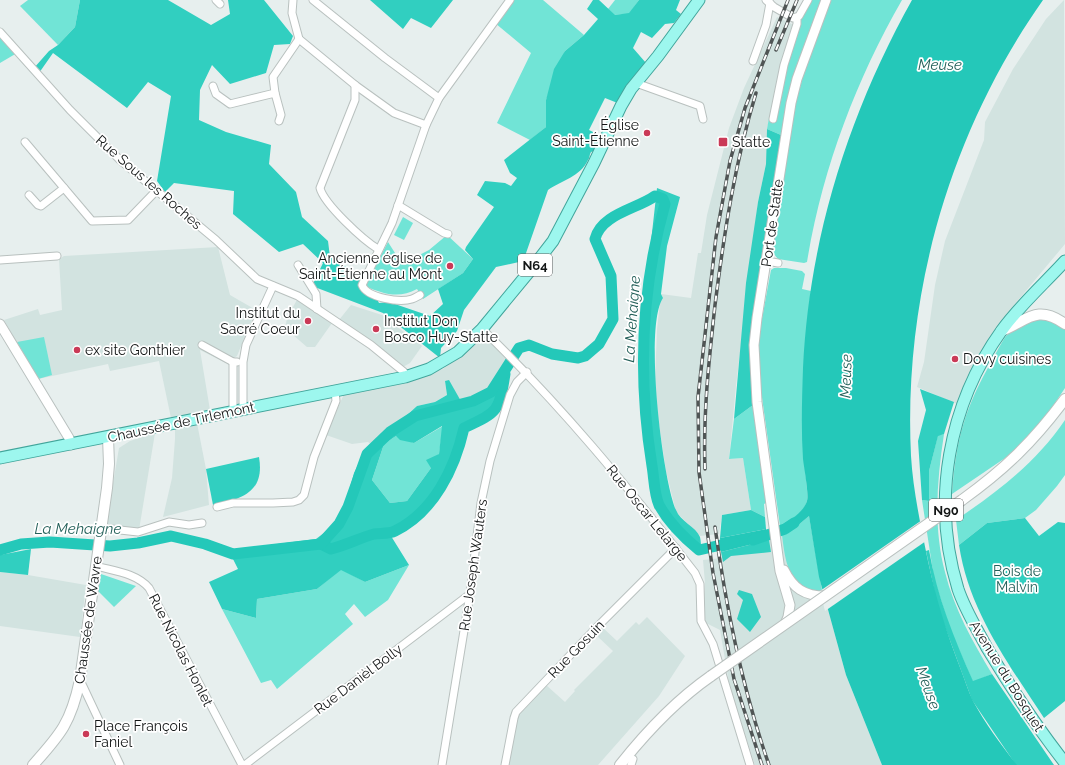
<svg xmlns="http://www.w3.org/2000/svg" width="1065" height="765" font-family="Raleway,sans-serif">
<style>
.built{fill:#d2e3e0}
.green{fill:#71e4d6}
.forest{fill:#31cfc0;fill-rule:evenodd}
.water{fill:#24c8b9}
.pier{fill:#e7efee}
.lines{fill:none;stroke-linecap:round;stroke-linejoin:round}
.river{stroke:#24c8b9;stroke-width:11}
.minor-casing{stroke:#b9c1bf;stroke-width:9}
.tertiary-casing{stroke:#b9c1bf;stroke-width:11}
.secondary-casing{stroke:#b9c1bf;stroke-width:12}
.primary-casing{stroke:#42a59b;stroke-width:13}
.minor{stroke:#fff;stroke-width:7}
.tertiary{stroke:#fff;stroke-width:9}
.secondary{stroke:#fff;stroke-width:10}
.primary{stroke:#9df7ee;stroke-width:11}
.rail-casing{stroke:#505555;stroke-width:3.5}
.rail{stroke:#fff;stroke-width:2;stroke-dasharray:6;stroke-linecap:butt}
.secondary-bridge-casing{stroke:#b9c1bf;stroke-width:12;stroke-linecap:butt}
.secondary-bridge{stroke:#fff;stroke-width:10}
.poi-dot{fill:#ca3a57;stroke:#fff;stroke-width:1.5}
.labels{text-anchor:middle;stroke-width:3.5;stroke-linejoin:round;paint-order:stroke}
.shield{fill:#fff;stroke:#5a5c5c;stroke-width:1}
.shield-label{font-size:13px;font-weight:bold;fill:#131616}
.poi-label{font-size:14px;fill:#131616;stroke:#fff;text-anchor:start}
.street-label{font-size:14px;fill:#131616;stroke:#fff}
.park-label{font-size:14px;fill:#24605a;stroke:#fff}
.water-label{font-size:15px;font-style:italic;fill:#25615a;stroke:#fff}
</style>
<rect width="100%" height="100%" fill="#e7efee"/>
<!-- built -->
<g class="built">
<polygon points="1064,0 1065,244 1015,304 976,363 957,404 917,387 924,362 935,285 945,241 984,140 985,122 1013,69 1046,19"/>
<polygon points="777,17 794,25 780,71 767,129 766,164 758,202 736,386 729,459 743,458 751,510 722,515 719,534 700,536 676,512 666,471 658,418 655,380 657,329 660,302 663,298 661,294 691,298 698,253 701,253 707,215 729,128 744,88"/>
<polygon points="218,247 230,295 256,310 237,356 226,363 200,350 210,410 195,413 206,469 209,505 163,517 172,478 175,439 175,430 171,418 159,361 110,371 108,364 38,379 4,320 38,309 40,315 62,310 59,259 64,256"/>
<polygon points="298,298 332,323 315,347 307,347 285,328 290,305 293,307"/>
<polygon points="351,305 382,315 422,346 410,363 403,367 339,320"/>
<polygon points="484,331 508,353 505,372 491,392 473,401 462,404 449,381 445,381 447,395 435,402 417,406 372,445 368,442 352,444 326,435 344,394 418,377 443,369 466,351"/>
<polygon points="155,433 139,530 106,525 119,448 130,441"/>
<polygon points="809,516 819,577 846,675 882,765 755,765 730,689 720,630 706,623 704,613 705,583 703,560 722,558 721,552 768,540 782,535 790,531"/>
<polygon points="0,572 28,575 86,585 80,637 0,626"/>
<polygon points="647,617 685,656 659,696 598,765 509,765 516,720 520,713 546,685 565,702 575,691 574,690 613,651 595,634 602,627 617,641 636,622 639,625"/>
</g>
<!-- green -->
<g class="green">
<polygon points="28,0 80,0 75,27 58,45 20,6"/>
<polygon points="513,0 543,0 584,35 565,51 546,100 546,127 530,140 497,123 531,53 495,23"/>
<polygon points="615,0 639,0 629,14 614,15 608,9"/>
<polygon points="808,0 826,0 786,130 781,135 767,129 769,118 772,119 797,24"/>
<path d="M830 0H902C856 80 822 170 807 262L804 263 778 259 773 253 793 113 809 54Z"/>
<polygon points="0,35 17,53 0,63"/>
<polygon points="403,217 413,223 404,240 394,235"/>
<path d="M447 235 473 259 463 273 423 299 417 289C399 299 383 294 365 286L388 242 402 264 429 250Z"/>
<path d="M774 268H786L802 271 805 274 802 289 811 291C804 343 802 394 803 446 803 458 809 494 807 501 804 513 790 521 780 526L758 369V340L771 270Z"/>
<path d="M1038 317 1051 320 1065 328V388L1057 400 1041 423 1014 452 952 494C956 439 965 407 993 359 998 349 1005 335 1013 328 1019 323 1031 320 1038 317Z"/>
<polygon points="44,337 52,375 38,379 17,342"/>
<polygon points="753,405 766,503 764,504 765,517 751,510 743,458 729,459 734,419"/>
<path d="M1065 420V475L1057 486 1036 510 1025 518 987 523 959 545 956 520C998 491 1036 463 1065 420Z"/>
<polygon points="443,426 439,454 431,468 407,501 390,503 372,480 384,444 396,436 414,443"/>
<path d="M944 434C937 480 933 527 945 572 954 609 973 642 992 674L973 682 950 629 934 578 922 500 929 501V471L938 435Z"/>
<path d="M809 516 822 590C817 593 813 592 807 589 786 577 785 557 782 535L797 526Z"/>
<polygon points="409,565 388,600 365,617 354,604 345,614 353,624 277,689 271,680 261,683 222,609 256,618 257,599 317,589 341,569 365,582"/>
<polygon points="101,574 136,586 114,607 98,591"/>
</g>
<!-- forest -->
<g class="forest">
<path d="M80 0H168L211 25 230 14 228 0H264L293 36 290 44 274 45 266 73 230 84 212 65 200 90 199 120 226 132 271 145 269 164 296 192 302 217 328 241 330 257 363 277 362 285 375 295 379 303 389 302 430 316 443 304 438 289 463 273 473 259 465 250 466 247 494 207 477 195 485 181 505 183 511 186 517 178 510 173 504 160 546 127V100L554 69 565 51 584 35 598 19 587 9 593 0H599L615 15 629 13 639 0H680L676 10 681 14 674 23 665 24 652 38 641 32 633 48 646 63 620 104 605 98 589 130 603 137 597 150 591 152C589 155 590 158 588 160 581 176 561 181 548 190L525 256 519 262 496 267 464 310 457 331 441 348 440 358 383 313 312 286 323 263 303 244 279 252 233 214 234 191 174 183 165 192 157 181 171 96 148 82 127 108 53 53 39 73 34 68 49 51 58 45 75 27Z"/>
<polygon points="370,0 453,0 431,28 411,18 403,29"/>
<polygon points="767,129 781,135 753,318 751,345 753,405 734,419 746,283 758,202 766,164"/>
<path d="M657 188 680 197 667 246 661 294 663 298C644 325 662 478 676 510 680 521 696 527 700 537 701 541 701 546 701 549L699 550 679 534 658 506 647 451 640 364 641 331Z"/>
<path d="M505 372 501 398 494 413 464 428 465 436 451 478 413 523 391 536 409 565 365 582 341 570 317 589 257 599 256 618 222 609 209 582 238 569 232 557 238 549 316 539 337 523 346 502 354 473 363 455 417 406 435 402 447 395 445 381 449 380 462 403C485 399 492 390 505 372ZM442 426 439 454 426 460 431 468 407 501 390 503 372 480 384 444 396 436 400 440 414 443Z"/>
<polygon points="920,389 954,402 944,434 938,436 929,471 929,501 922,500 918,441 926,410"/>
<path d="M259 457C265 492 242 499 213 505L206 469Z"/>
<polygon points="751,510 765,517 766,529 720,538 722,515"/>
<path d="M1025 518 1039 536 1058 522 1065 523V701L1044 718C1008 663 969 611 959 545L987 523Z"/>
<polygon points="769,540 771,552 731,556 723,562 721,552"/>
<polygon points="31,549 28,575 0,572 0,555"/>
<path d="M929 550C937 597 954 638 973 681L992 674 1054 765H1016L972 700 938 608 926 551Z"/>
<polygon points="739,590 752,594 761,617 750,632 737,619 743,600 737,594"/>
</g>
<!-- water -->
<g class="water">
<path d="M912 0H1043C950 132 903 295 911 456 913 490 921 527 928 561 936 599 947 634 961 670 965 680 968 691 973 701 985 723 1001 745 1017 765H882L846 675 819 577 809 516 797 526 782 535 780 526C790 520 803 513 807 501 809 494 804 468 803 459 801 429 802 399 803 368 809 238 849 113 912 0Z"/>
<polygon points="766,529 769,540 721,552 720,538"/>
</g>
<!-- pier -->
<polygon class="pier" points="922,520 926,541 825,611 820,591"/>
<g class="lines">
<!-- river -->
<g class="river">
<polyline points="753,540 785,529 794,523"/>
<path d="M321 544 331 549C346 545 360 538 374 534 381 533 389 534 395 531 434 512 455 468 464 428 498 412 499 412 505 374"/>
<path d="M0 550 21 544 50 542 110 546 138 543 171 536 205 544 233 554 321 544 339 524 348 507 367 454 390 432 415 416 473 401 491 392 519 348 529 345 552 354 578 358 585 356 599 344 613 319 611 276 595 239C601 214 637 209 655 196L663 199 665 204C641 289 638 379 652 466 654 477 654 494 659 505 669 523 683 537 699 550L734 542"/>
</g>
<!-- minor casing -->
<g class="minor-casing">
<g id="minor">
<polyline points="216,0 220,4"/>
<polyline points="293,0 292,13 299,39 355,85 394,113 426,125"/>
<polyline points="313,0 385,58 439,98"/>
<polyline points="766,0 774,7 793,18 799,16 808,0"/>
<polyline points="0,32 70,110 120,160 216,240 257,279 298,296 371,345 404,372 405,377"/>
<polyline points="753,61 766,25 770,3"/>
<polyline points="636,83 700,106 703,119"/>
<path d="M355 85V100L320 188C324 204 363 240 378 249"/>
<polyline points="213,86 216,94 230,104 275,93 281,115 279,121"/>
<polyline points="275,93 273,77 299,39"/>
<polyline points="773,119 784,65 797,24 797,18"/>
<polyline points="25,142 92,221 128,220 156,191"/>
<polyline points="29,195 38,205 41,206 64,188"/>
<polyline points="398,205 444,233 448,234"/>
<polyline points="0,260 57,256"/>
<polyline points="767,261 778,263"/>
<polyline points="298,265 316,294 317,309"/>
<path d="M420 295C418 296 415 298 412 299 400 303 367 298 362 285L392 223 426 125 439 98 510 0"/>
<path d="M482 329C560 404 628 487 695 573L700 584 701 621 713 644 750 765"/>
<polyline points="202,345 233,362 237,362"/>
<polyline points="243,409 243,362 246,345 273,286"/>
<polyline points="233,412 233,362"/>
<polyline points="217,507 233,503 273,503 293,502 299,500 304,495 314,457 336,401 335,391"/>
<polyline points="102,528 138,532 169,522 189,525 202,523"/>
<path d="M96 566C114 571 136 573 149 588L241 763"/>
<polyline points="80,680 120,765"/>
<polyline points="246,764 470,594"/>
<polyline points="442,765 470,594 481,503 490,461 510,395 517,382 527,372"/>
<polyline points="505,765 514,718 516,712 596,628 676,548"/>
<polyline points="631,765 633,759"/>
</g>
</g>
<!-- tertiary casing -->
<g class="tertiary-casing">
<g id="tertiary">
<polyline points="0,324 69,438 71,445"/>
<path d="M784 570C793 588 804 596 825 596"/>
<polyline points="785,624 788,617 790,605 780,571 757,402 754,345 757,318 791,103 797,79 826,0"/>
</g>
</g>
<!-- secondary casing -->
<g class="secondary-casing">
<g id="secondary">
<path d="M1001 331C1026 322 1036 303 1065 324"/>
<path d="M962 500C1005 469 1033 442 1065 399"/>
<path d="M33 765C61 734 71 722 80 680L107 488 109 464 108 437"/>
<path d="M620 765C647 731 675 701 711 676"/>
</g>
</g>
<!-- primary casing -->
<g class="primary-casing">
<g id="primary">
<path d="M1065 261C1044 284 1020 305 1002 330 948 405 931 501 958 589 965 610 977 629 987 648 1011 688 1037 727 1065 763"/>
<polyline points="0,458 405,377 429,369 458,352 482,329 533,267 553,241 594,163 621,106 631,89 658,56 699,0"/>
</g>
</g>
<!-- minor -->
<use href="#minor" class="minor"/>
<!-- tertiary -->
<use href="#tertiary" class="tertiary"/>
<!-- secondary -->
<use href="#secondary" class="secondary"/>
<!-- primary -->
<use href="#primary" class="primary"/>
<!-- rail casing -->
<g class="rail-casing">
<g id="rail">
<polyline points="776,50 797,0"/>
<path d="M705 469C703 413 709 360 715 305 724 234 735 162 756 93"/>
<path d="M715 527C726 608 742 688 769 765"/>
<polyline points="762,765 734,679 713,573 699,472 698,397 716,237 730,161 745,108 788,0"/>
</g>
</g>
<!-- rail -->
<use href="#rail" class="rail"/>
<!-- secondary-bridge casing -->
<g class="secondary-bridge-casing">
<polyline id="secondary-bridge" points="711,676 962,500"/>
</g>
<!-- secondary-bridge -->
<use href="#secondary-bridge" class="secondary-bridge"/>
</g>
<!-- markers -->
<g class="poi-dot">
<circle cx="647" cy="133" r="4"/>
<rect x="718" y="137" width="10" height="10" rx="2"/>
<circle cx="450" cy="266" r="4"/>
<circle cx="308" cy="321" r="4"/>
<circle cx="376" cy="329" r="4"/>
<circle cx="77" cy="350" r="4"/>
<circle cx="955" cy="359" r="4"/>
<circle cx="86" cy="734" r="4"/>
</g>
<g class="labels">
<!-- shield labels -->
<g class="shield">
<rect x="518" y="254" width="34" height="22" rx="3"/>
<rect x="929" y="499" width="34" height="22" rx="3"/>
</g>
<g class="shield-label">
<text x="535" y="270">N64</text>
<text x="946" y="515">N90</text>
</g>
<!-- poi labels -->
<g class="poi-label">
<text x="639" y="130" text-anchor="end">Église<tspan x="639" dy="16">Saint-Étienne</tspan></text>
<text x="732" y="147">Statte</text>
<text x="442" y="263" text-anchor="end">Ancienne église de<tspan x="442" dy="16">Saint-Étienne au Mont</tspan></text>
<text x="300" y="318" text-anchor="end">Institut du<tspan x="300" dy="16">Sacré Coeur</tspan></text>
<text x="384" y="326">Institut Don<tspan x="384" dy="16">Bosco Huy-Statte</tspan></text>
<text x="85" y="355">ex site Gonthier</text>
<text x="963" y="364">Dovy cuisines</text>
<text x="94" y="731">Place François<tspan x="94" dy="16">Faniel</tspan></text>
</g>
<!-- street labels -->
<g class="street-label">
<text transform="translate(149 182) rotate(41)" y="5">Rue Sous les Roches</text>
<text transform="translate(772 223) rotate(-82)" y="5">Port de Statte</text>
<text transform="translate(181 422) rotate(-12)" y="5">Chaussée de Tirlemont</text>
<text transform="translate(647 513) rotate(51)" y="5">Rue Oscar Lelarge</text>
<text transform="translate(473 565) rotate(-82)" y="5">Rue Joseph Wauters</text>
<text transform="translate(88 620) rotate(-82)" y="5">Chaussée de Wavre</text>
<text transform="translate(576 649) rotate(-46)" y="5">Rue Gosuin</text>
<text transform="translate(181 650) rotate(63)" y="5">Rue Nicolas Honlet</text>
<text transform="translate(1007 676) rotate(58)" y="5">Avenue du Bosquet</text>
<text transform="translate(358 679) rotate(-37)" y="5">Rue Danièl Bolly</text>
</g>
<!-- park labels -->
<g class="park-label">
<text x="1017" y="576">Bois de<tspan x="1017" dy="16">Malvin</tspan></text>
</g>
<!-- water labels -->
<g class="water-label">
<text x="940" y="70">Meuse</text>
<text transform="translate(632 319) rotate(-86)" y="5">La Mehaigne</text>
<text transform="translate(846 376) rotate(-88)" y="5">Meuse</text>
<text x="78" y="534">La Mehaigne</text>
<text transform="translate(928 688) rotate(70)" y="5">Meuse</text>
</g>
</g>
</svg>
